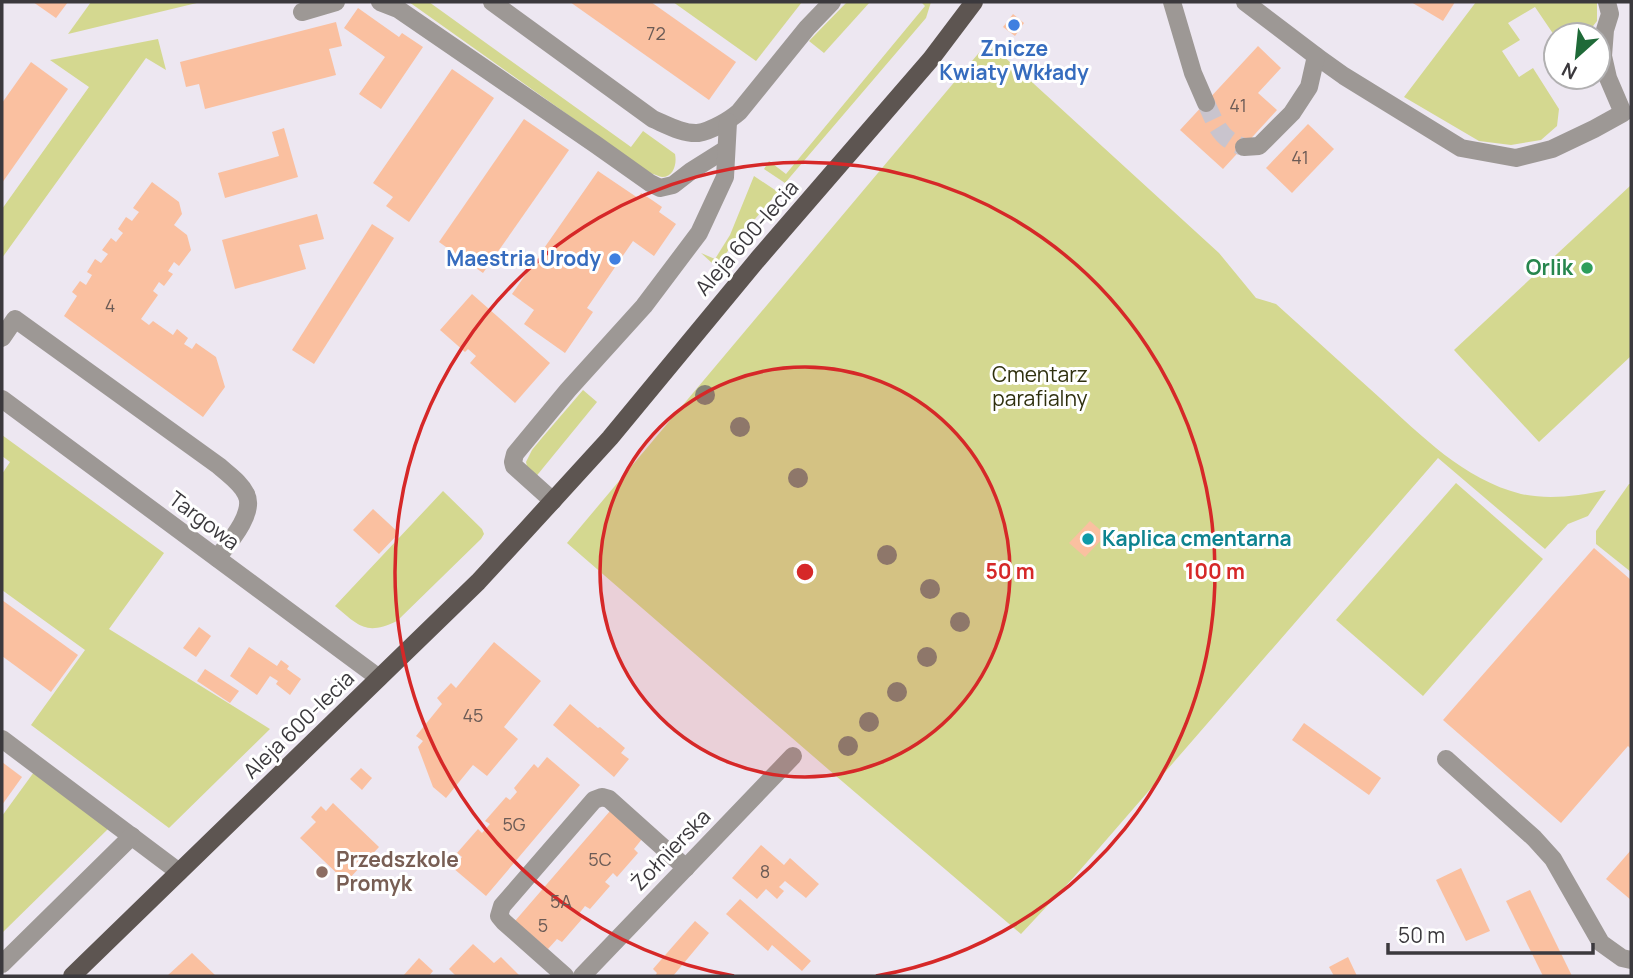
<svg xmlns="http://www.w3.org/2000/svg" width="1633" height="978" font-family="Manrope,sans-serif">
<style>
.green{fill:#d4d890}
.building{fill:#fac0a0}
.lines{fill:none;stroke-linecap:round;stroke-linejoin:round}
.minor-tunnel{stroke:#c9c4cd;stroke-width:18;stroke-dasharray:18 9;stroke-linecap:butt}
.minor{stroke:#9d9895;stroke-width:18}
.major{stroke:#5d5551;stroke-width:18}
.tree{fill:#848274}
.ring{fill:none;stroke:#d62828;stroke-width:3.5}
.shop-dot{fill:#3f7fe0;stroke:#fff;stroke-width:2.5}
.leisure-dot{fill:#2e9e5b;stroke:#fff;stroke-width:2.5}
.culture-dot{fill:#0f9aa8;stroke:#fff;stroke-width:2.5}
.education-dot{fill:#8d6e63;stroke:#fff;stroke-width:2.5}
.labels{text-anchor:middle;stroke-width:6;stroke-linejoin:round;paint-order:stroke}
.number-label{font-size:18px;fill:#6b5b56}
.shop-label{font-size:21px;font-weight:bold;fill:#366cbe;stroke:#fff}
.street-label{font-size:21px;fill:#3b393d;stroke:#fff}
.leisure-label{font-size:21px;font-weight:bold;fill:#27864d;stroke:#fff;text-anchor:end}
.park-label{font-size:21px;fill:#2f300e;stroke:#fff}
.culture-label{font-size:21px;font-weight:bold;fill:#0d838f;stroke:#fff;text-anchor:start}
.education-label{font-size:21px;font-weight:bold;fill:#785e54;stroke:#fff;text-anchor:start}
.centre{fill:#d62828;stroke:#fff;stroke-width:3.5}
.ring-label{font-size:21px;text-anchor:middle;font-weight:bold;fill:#d62828;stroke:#fff;stroke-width:6;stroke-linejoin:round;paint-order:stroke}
</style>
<rect width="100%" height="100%" fill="#ede7f1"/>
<!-- green -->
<g class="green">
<polygon points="91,2 201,2 68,34"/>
<path d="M409 2H429L631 147 643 131 675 154C677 163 674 177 662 177 661 177 651 173 650 173Z"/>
<polygon points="673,2 802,2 756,61"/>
<polygon points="847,2 870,2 824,53 809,41"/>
<polygon points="921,2 931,2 926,18 785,183 764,169 769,161 786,174 925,6"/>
<polygon points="1476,2 1597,2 1597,21 1586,35 1556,35 1556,38 1535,7 1508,23 1520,40 1502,51 1519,77 1533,68 1559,109 1557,126 1541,140 1511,145 1479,141 1404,97"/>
<polygon points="158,39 166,70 146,58 2,258 2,209 89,87 50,60"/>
<path d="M988 42 1219 253 1256 298 1276 304C1311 335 1345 367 1380 398 1422 436 1463 479 1521 494 1549 500 1578 496 1606 490L1588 516 1568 524 1545 549 1438 458 1074 877 1021 934 836 776 567 543Z"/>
<polygon points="754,176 778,192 716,265 712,263 701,253 715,259 730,235"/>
<polygon points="1631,185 1631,356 1539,442 1454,350"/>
<polygon points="583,390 597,402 534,479 528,471 526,462 532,450 541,439"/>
<polygon points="2,435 164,553 109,629 270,729 169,828 31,725 85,650 2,590 2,474 10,462 2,456"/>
<polygon points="1456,483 1543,559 1423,696 1336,620"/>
<polygon points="1629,484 1631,484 1631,572 1596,544 1596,531"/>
<path d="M443 491 482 529 484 534 481 539 397 621C366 636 359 626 335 606Z"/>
<polygon points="34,772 110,827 2,933 2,816"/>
</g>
<!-- building -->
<g class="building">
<polygon points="33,2 68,2 56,18"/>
<polygon points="570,2 651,2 736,62 709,100"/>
<polygon points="1411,2 1455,2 1443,21"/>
<polygon points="358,8 399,37 402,33 423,47 381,109 359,94 385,57 344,28"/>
<polygon points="1013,14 1024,23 1015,36 1003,27"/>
<polygon points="336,22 342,46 329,49 336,75 205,109 199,84 186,87 180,62"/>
<polygon points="1258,46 1281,68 1258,93 1277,110 1223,169 1180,130"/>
<polygon points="31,62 68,89 2,183 2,103"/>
<polygon points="452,69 494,98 409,222 386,206 393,197 373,183"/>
<polygon points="524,119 569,150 483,273 439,242"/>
<polygon points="1308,124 1334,149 1292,193 1266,168"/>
<polygon points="284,128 298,177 225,198 218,173 279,156 272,132"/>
<polygon points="598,171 638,198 641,193 652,200 662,207 659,212 676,224 654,256 633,241 587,308 593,312 565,353 524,324 534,310 512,294"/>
<polygon points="152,182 179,202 182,214 174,225 187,235 191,250 179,266 174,262 168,271 173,274 164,286 159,282 153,291 158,295 141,319 149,325 153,321 173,335 177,329 188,338 184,344 192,349 196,343 216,357 225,387 203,417 64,316 77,296 72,292 80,281 86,285 92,275 87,272 95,259 101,263 108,254 102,250 111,238 116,242 123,233 118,229 126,217 132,221 139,212 133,208"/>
<polygon points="317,214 324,239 299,245 306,269 235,289 222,240"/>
<polygon points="372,224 394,238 314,364 292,350"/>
<polygon points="472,294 550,363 515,403 470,363 476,356 468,349 465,352 440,330"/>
<polygon points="373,509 399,533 379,554 353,530"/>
<polygon points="1090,521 1106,535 1085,557 1069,543"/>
<polygon points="1594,548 1631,580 1631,749 1628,746 1561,823 1443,720"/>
<polygon points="2,600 78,655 51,692 2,656"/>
<polygon points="199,627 211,636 196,657 183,648"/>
<polygon points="494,642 541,681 504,727 518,739 487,776 473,765 446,798 433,787 418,747 423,741 416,736 442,704 437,698 451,683 456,688"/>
<polygon points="249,647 277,666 281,660 289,666 287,669 301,679 290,695 276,684 278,681 270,676 257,695 230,676"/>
<polygon points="205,669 239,691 230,703 197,681"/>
<polygon points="570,704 598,728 600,727 625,748 621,753 629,759 614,777 553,725"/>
<polygon points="1304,723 1381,778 1369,795 1292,740"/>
<polygon points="547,757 580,785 486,896 453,868 462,857 457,853 478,829 482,833 490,824 485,821 506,797 510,800 517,792 514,788 534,764 538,768"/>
<polygon points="2,762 22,777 2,805"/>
<polygon points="361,768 372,778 362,790 350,779"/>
<polygon points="333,803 379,847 346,882 300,838 316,822 311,817 321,806 326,811"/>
<polygon points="610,811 642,839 634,849 638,853 617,877 613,873 605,882 610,886 590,909 585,906 578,915 582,919 562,942 557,939 548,949 515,921"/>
<polygon points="761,845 784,865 790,858 819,884 806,898 785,881 779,887 784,891 777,899 766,889 757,899 732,878"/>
<polygon points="1631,850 1631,900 1606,879"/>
<polygon points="1461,868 1490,931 1466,941 1436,880"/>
<polygon points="1530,890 1572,976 1543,976 1506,901"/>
<polygon points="740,899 811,961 802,971 772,945 768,951 726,914"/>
<polygon points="695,921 709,933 673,976 655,976 657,973 653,969"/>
<polygon points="473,944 494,963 501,957 520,976 456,976 449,969"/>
<polygon points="192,953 216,976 167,976"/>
<polygon points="1348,957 1357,976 1334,976 1329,967"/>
<polygon points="419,958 433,971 429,976 403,976"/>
</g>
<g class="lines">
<!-- minor-tunnel -->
<path class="minor-tunnel" d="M1206 103C1216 124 1219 139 1244 147"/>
<!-- minor -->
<g class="minor">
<polyline points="380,2 398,9 595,144 650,183 660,188 673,185 691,171 726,149"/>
<path d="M492 2 653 119C667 125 683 134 698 133 711 131 730 120 739 112L807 28 832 2"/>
<polyline points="1172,2 1193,73 1206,103"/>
<polyline points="302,12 336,2"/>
<polyline points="1316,56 1344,76 1461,148 1516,158 1552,149 1594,129 1623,113 1608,78 1603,56 1605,30 1610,14 1607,2"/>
<polyline points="1244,147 1259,146 1292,113 1309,87 1316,56 1245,2"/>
<path d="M2 338 15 319 219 466C229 475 241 483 246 494 256 513 228 544 217 558"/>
<polyline points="2,399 379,678"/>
<polyline points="553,501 514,466 513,462 515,454 568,390 644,306 699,233 725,177 728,122"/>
<polyline points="2,739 179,872"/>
<polyline points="1446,759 1534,838 1553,859 1601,943 1622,958 1631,960"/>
<polyline points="2,964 132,836"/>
<polyline points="565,976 504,922 499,916 502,906 594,800 602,797 609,799 686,868"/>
<polyline points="582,976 793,756"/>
</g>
<!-- major -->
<polyline class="major" points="72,976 379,678 478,582 526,530 610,438 758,259 931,59 974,2"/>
</g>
<!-- trees -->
<g class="tree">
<circle cx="705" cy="395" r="10"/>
<circle cx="740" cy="427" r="10"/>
<circle cx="798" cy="478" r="10"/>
<circle cx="887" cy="555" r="10"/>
<circle cx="930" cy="589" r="10"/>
<circle cx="960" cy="622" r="10"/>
<circle cx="927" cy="657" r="10"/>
<circle cx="897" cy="692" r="10"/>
<circle cx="869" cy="722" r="10"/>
<circle cx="848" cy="746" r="10"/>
</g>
<!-- distance rings -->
<circle cx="805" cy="572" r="205" fill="#d62828" fill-opacity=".12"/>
<g class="ring">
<circle cx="805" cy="572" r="205"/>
<path d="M734 976A410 410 0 1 1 876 976"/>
</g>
<!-- markers -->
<g class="shop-dot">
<circle cx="1014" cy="25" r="7"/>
<circle cx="615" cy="259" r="7"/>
</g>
<circle class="leisure-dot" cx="1587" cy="268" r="7"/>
<circle class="culture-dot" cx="1088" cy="539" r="7"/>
<circle class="education-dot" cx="322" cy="872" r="7"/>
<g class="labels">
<!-- number labels -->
<g class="number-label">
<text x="656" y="40">72</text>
<text x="1238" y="112">41</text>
<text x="1300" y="164">41</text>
<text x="110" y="312">4</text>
<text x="473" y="722">45</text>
<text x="514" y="831">5G</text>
<text x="600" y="866">5C</text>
<text x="765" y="878">8</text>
<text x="561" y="908">5A</text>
<text x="543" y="932">5</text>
</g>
<!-- shop labels -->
<g class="shop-label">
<text x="1014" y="56">Znicze<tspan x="1014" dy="24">Kwiaty Wkłady</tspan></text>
<text x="601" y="266" text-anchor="end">Maestria Urody</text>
</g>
<!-- street labels -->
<g class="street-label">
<text transform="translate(747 238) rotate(-49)" y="7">Aleja 600-lecia</text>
<text transform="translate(204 521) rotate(37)" y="7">Targowa</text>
<text transform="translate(299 725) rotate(-44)" y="7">Aleja 600-lecia</text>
<text transform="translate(671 850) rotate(-46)" y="7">Żołnierska</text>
</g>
<!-- leisure labels -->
<g class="leisure-label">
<text x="1573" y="275">Orlik</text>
</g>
<!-- park labels -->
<g class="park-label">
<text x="1040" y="382">Cmentarz<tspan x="1040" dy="24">parafialny</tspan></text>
</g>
<!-- culture labels -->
<g class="culture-label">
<text x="1102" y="546">Kaplica cmentarna</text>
</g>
<!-- education labels -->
<g class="education-label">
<text x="336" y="867">Przedszkole<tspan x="336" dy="24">Promyk</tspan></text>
</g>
</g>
<circle cx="805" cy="572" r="10" class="centre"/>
<g class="ring-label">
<text x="1010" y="579">50 m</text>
<text x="1215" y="579">100 m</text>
</g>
<!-- border -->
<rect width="1633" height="978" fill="none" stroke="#3b393d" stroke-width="7"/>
<!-- north arrow -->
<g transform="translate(1577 56) rotate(207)"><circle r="33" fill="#ffffff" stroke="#b1b0b1" stroke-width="2"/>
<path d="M0-5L12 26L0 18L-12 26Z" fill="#1f6a38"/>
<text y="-10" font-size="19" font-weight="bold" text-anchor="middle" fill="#3b393d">N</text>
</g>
<!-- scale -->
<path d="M1388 943v10h205v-10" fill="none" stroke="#3b393d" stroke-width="3.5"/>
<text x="1398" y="943" font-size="21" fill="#3b393d" stroke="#ffffff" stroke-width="5" paint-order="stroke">50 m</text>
</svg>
